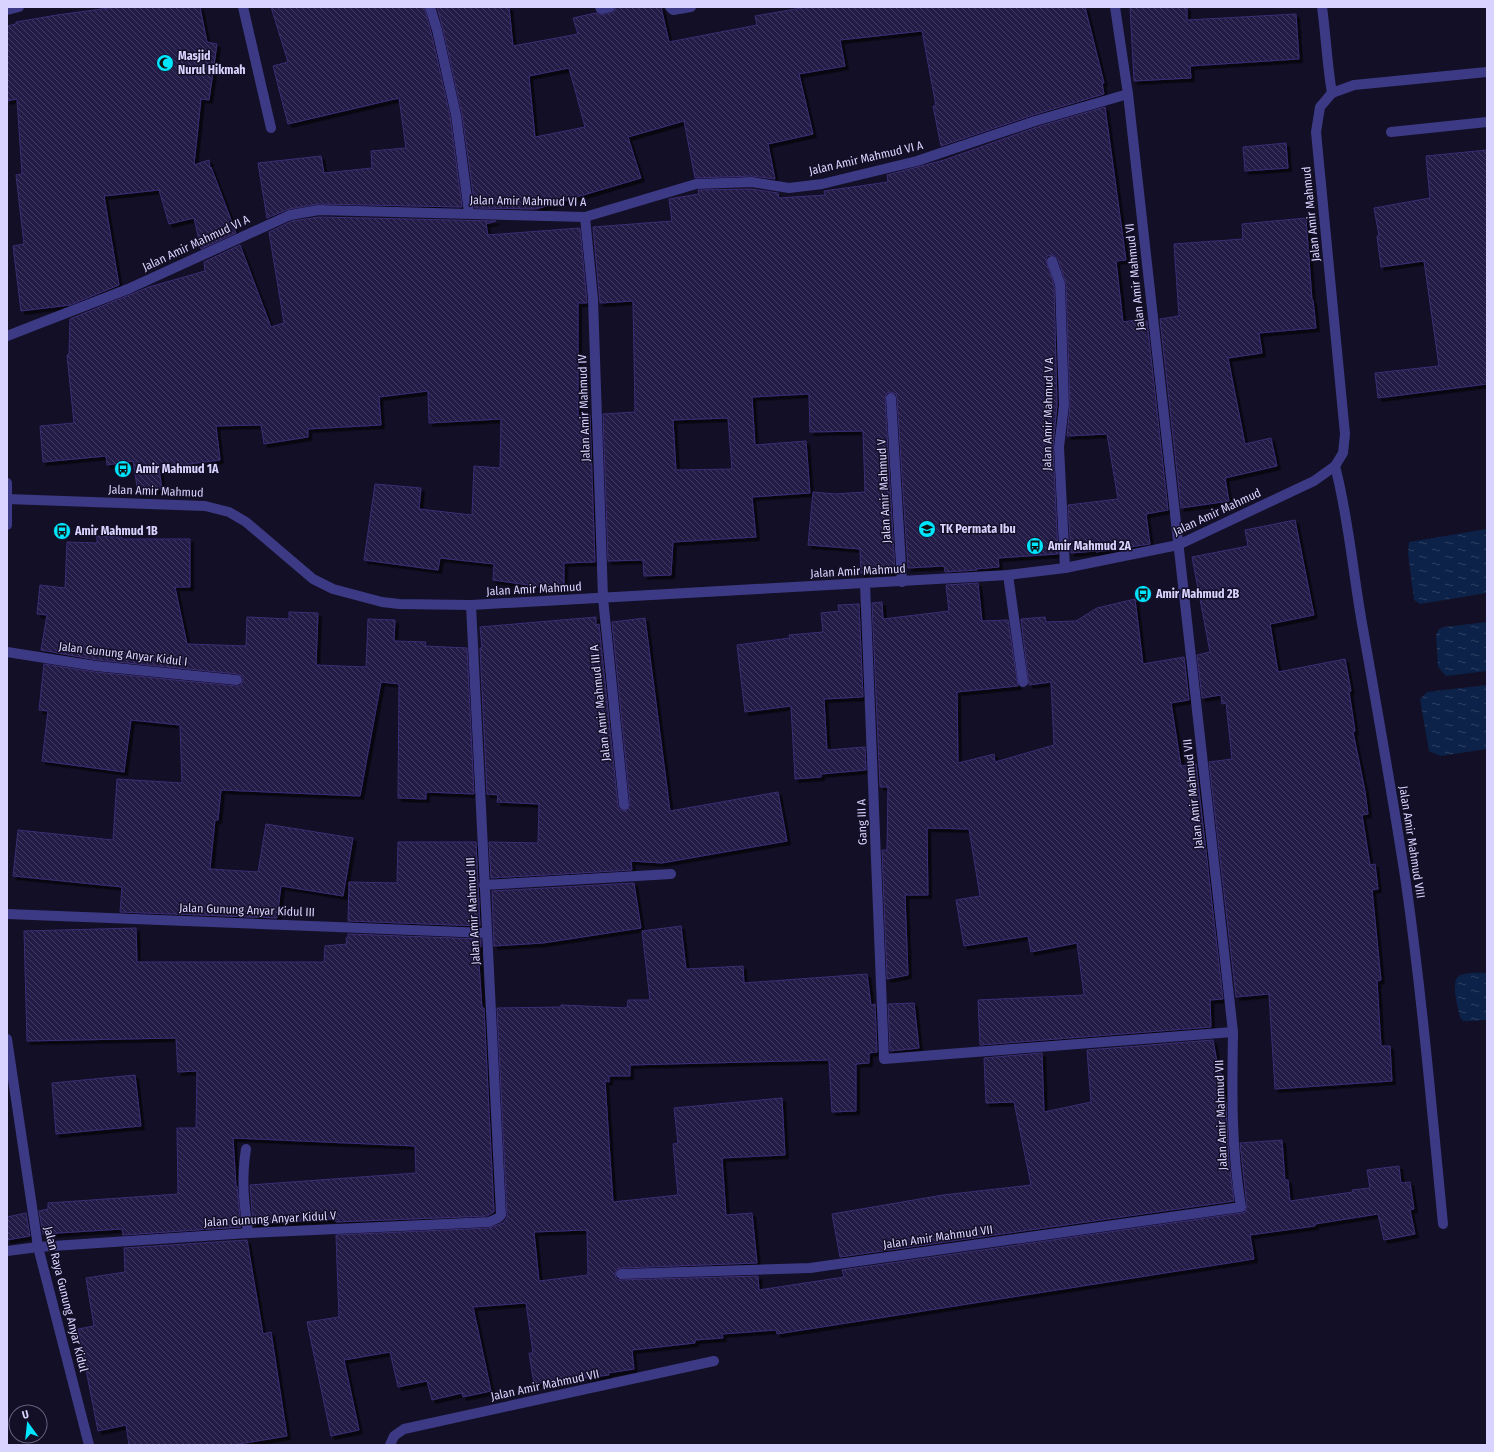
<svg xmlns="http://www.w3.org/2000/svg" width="1494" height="1452" font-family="'Fira Sans Condensed',sans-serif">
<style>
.water{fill:url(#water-ripples)}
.building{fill:url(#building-back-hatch);stroke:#3b2d73;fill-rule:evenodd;filter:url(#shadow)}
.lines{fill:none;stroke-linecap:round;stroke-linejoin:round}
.service{stroke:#3d3a85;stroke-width:10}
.minor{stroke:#3d3a85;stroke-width:10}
.tertiary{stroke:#3d3a85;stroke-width:10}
.labels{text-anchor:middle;stroke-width:3;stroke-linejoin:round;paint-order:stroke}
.poi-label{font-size:12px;font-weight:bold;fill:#d9d4ff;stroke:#130f26;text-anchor:start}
.street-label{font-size:12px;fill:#d9d4ff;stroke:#130f26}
</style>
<defs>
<pattern id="water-ripples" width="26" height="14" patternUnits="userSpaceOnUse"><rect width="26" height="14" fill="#0c2248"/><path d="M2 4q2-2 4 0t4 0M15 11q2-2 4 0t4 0" fill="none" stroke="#2f4163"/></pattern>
<pattern id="building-back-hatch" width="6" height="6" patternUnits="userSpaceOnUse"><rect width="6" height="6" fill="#241b47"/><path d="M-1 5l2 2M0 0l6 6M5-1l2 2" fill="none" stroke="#433b63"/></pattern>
<filter id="shadow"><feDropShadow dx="3.5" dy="3.5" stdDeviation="0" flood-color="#0009"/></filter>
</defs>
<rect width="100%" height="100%" fill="#130f26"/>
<!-- water -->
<g class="water">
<polygon points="1487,529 1487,593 1420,604 1414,600 1408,553 1409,542"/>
<polygon points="1487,622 1487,671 1446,676 1438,667 1436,635 1439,629 1444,627"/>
<polygon points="1487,685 1487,749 1440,756 1429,751 1420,699 1427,692"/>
<path d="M1487 973V1020L1469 1021H1463L1460 1017C1458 1007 1449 978 1461 975 1469 972 1479 973 1487 973Z"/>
</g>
<!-- building -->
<g class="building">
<polygon points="116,7 200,7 207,42 217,44 209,100 201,99 194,165 209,160 210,168 211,167 236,233 201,249 194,218 169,224 159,190 104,196 119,285 70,305 21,311 13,246 24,244 16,175 22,174 17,99 7,101 7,26 16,24 16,22 57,15"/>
<polygon points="271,7 424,7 431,32 450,116 462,207 319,204 289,209 267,218 258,163 321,156 324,173 372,168 371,151 406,148 399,98 288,124 273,66 288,62"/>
<path d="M437 7H509L513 46 578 34 573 18 596 13 600 15 611 13 615 11 616 7H661L669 42 757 25 755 16 807 7H1085L1104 83H1102L1104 94 1033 115 941 146 933 106H936L922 31 840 40 845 66 799 74 813 134 768 144 775 179 752 176 695 178 684 121 628 137 641 178 536 209 475 208 462 114 443 29ZM569 68 585 127 535 137 529 76Z"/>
<polygon points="1130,7 1187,7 1187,20 1296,14 1299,59 1190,66 1191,78 1134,81"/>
<path d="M1105 107 1126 260 1116 261 1123 322 1136 320 1137 322 1147 321 1168 510 1146 514 1150 544 1096 552V551L1071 553 1068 505 1118 499 1107 434 1067 436 1070 405 1066 284 1058 259 1053 255 1047 256 1046 260 1054 285 1057 405 1053 447 1058 554 998 558 999 567 976 569 977 570 945 572 944 566 908 568 897 398 896 394 891 392 887 393 885 398 895 571 861 573 860 549 808 545 813 492 835 494 865 492 863 431 810 432 809 394 752 397 755 445 806 441 810 493 752 497 756 537 673 542 671 575 644 576 643 560 608 561 603 414 635 412 633 301 600 303 593 227 672 221 669 199 699 194 698 190 752 189 778 193 779 198 825 195 824 191 888 182 887 175 944 160 1037 127ZM728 418 732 469 676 470 673 420Z"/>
<polygon points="1286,143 1288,168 1245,171 1243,147"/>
<polygon points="1487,150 1487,384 1378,398 1375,373 1439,366 1424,261 1381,267 1377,236 1379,236 1374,208 1430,198 1426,156"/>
<polygon points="319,217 496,221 486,224 488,235 580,228 587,303 578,303 578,416 590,415 595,562 564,563 564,590 493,580 494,564 440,558 438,570 364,560 375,484 421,488 419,509 472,515 474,466 500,468 501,419 429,423 428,391 379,397 381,425 308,429 308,437 264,444 261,425 216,426 220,460 159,468 162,489 138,493 133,461 107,465 106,456 43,462 40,426 74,423 67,355 69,355 70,319 149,287 205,271 204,262 240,245 271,327 284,323 269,232 292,221"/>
<polygon points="1306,218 1312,300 1313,300 1316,328 1259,333 1262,353 1228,358 1245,444 1271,438 1277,466 1225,478 1229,501 1181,508 1160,319 1179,316 1174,244 1243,239 1242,224"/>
<polygon points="1295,520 1314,615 1270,624 1278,672 1345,659 1351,691 1349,691 1355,731 1353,732 1365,791 1368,814 1362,815 1370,865 1375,864 1378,889 1372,890 1381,980 1377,981 1381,1046 1390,1046 1392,1081 1275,1089 1269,994 1236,997 1209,762 1232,759 1226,703 1222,704 1221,695 1202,698 1197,655 1210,652 1192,557 1248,546 1245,530"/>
<polygon points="97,536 122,537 122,539 190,539 190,587 175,587 187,644 246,646 247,617 289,619 289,612 318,613 316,665 366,667 368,619 395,620 394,641 426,642 425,646 467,648 474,794 426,792 426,799 398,798 399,684 381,682 360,796 221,790 218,820 215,820 210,869 258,872 266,824 353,838 343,896 281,886 277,918 120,912 122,887 13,876 18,830 113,840 117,779 182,783 180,725 131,720 124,772 42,761 48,711 39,710 44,664 95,672 236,686 240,686 243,681 243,677 238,674 97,660 41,650 47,615 37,614 40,585 65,588 67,542 97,543"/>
<polygon points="978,583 982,621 1008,620 1018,686 957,692 958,763 994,754 995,762 1054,745 1051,682 1029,685 1021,619 1045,617 1046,622 1076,621 1097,608 1135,599 1143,664 1184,657 1189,700 1171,703 1181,766 1196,764 1223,999 1210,1000 1211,1027 980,1045 978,1000 1084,995 1077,943 1031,952 1028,936 964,946 956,900 980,896 969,829 927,828 928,895 905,895 908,975 887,979 882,850 887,850 888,787 880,787 872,603 882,602 883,619 949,611 946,585"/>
<polygon points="859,604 863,697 824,699 827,750 865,747 866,770 821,774 821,777 795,779 791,706 745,712 737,645 790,638 789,635 823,632 821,613 839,611 838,605"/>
<polygon points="596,617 596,625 599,624 618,806 619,809 624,811 627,810 630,804 612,622 645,618 670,811 778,792 787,841 662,863 631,861 632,870 491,878 489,842 538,843 539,804 497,802 498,795 487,794 480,648 482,648 480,627"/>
<polygon points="398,842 476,842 480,926 348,921 349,882 397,883"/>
<polygon points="634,883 641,928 543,943 494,946 492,891"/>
<path d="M681 926 686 969 743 966 744 983 867 974 871 1005 875 1004 877 1052 869 1053V1063L856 1064V1111L832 1112 829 1060 630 1065V1076H609V1082L605 1081 613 1202 678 1195 673 1144 678 1143 674 1108 782 1098 785 1155 722 1158 726 1215 752 1213 757 1263 621 1268 617 1269 615 1274 616 1278 618 1280 758 1276 759 1290 844 1277 842 1270 1242 1213 1245 1212 1247 1206 1240 1143 1282 1140 1285 1180H1288L1290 1201 1353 1192 1352 1190 1370 1188 1367 1170 1399 1166 1401 1183 1410 1182 1414 1209 1410 1210 1415 1234 1384 1240 1378 1214 1315 1224V1226L1250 1235 1254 1259 777 1334 776 1330 722 1334 723 1338 695 1340V1343L632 1350 634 1369 608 1373 609 1375 585 1378V1375L534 1384 529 1353H533L526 1303 473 1307 491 1391 463 1397 462 1393 432 1400 427 1381 398 1387 390 1352 344 1360 359 1430 331 1436 307 1322 339 1317 336 1235 489 1228 503 1223 507 1218V1215L497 1008 561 1007V1005L627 1008 628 1000H650L642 931ZM587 1230 588 1275 539 1281 534 1232Z"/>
<polygon points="136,928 137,962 324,962 325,946 347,944 346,938 348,938 348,934 481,939 481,947 478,948 482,1008 484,1008 494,1212 487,1216 336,1222 335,1219 253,1224 250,1185 416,1173 415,1146 233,1138 236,1186 237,1186 241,1227 123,1235 122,1229 43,1234 39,1211 48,1209 48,1203 178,1194 177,1128 196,1128 197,1071 178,1072 176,1038 27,1041 24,931"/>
<polygon points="914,1003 919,1048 890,1051 888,1004"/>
<polygon points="1213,1040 1219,1073 1221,1073 1226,1104 1229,1163 1234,1201 840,1257 832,1214 943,1195 1031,1185 1014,1102 986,1103 984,1058 1042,1053 1044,1112 1091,1102 1087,1050"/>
<polygon points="135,1075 141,1126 56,1134 52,1083"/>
<polygon points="26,1213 30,1236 7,1240 7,1217"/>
<polygon points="247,1240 263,1334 271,1332 287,1436 233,1445 129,1445 126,1425 98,1431 78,1329 94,1326 86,1278 125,1272 124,1248"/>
</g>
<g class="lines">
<!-- service -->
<g class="service">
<polyline points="243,7 271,128"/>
<polyline points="1391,132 1487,122"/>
</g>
<!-- minor -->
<g class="minor">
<polyline points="430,7 437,30 456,115 469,213"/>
<polyline points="600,7 601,9 610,7"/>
<polyline points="670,7 673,10 691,7"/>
<path d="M1322 7C1326 36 1327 64 1332 93"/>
<polyline points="7,10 19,7"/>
<polyline points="585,217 593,299 603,598 624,805"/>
<polyline points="1052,261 1060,284 1064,405 1059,447 1065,568"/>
<polyline points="7,336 128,289 290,215 319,210 585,217 696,184 752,182 789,188 822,184 917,161 1035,121 1128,94"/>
<polyline points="891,398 902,582"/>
<path d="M1335 466C1349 519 1353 575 1363 629 1378 714 1393 798 1406 883 1422 996 1432 1111 1443 1224"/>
<polyline points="7,483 7,525"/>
<polyline points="1008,575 1023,682"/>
<polyline points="865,584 884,1059 1233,1032"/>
<polyline points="7,652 96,666 237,680"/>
<polyline points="484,885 671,874"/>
<polyline points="7,914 487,933"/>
<polyline points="7,1039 38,1247 89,1445"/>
<path d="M246 1149C241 1180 244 1202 248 1233"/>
<polyline points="7,1251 38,1247 248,1233 489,1222 498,1218 501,1215 471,605"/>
<path d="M621 1274 810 1268 1241 1207C1231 1147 1232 1092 1233 1032L1128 94 1115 7"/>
<polyline points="390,1445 394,1436 404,1429 714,1361"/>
</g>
<!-- tertiary -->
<polyline class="tertiary" points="7,499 205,506 229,512 246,522 313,579 333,589 382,602 399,604 471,605 1008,575 1065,568 1178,545 1314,481 1335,466 1343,453 1345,434 1316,132 1320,107 1332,93 1354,85 1487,72"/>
</g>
<!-- icons -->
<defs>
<g id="mosque-disc" transform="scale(0.9)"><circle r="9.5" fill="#00e5ff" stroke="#130f26"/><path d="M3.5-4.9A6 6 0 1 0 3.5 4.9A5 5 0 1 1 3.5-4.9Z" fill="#111"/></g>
<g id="bus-disc" transform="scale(0.9)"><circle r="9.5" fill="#00e5ff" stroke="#130f26"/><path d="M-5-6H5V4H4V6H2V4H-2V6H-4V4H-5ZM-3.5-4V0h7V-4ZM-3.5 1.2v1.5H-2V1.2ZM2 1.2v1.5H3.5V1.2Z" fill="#111"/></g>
<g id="school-disc" transform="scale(0.9)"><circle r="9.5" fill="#00e5ff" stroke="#130f26"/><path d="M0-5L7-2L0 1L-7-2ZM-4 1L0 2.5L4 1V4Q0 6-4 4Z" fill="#111"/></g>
</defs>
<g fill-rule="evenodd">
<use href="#mosque-disc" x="165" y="63"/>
<use href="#bus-disc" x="123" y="469"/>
<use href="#school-disc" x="927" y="529"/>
<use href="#bus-disc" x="62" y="531"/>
<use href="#bus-disc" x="1035" y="546"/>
<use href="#bus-disc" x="1143" y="594"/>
</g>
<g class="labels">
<!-- poi labels -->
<g class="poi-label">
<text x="178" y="60">Masjid<tspan x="178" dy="14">Nurul Hikmah</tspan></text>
<text x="136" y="473">Amir Mahmud 1A</text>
<text x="940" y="533">TK Permata Ibu</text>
<text x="75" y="535">Amir Mahmud 1B</text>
<text x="1048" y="550">Amir Mahmud 2A</text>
<text x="1156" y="598">Amir Mahmud 2B</text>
</g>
<!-- street labels -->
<g class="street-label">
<text transform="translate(866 158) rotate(-13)" y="4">Jalan Amir Mahmud VI A</text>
<text transform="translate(528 201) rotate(1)" y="4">Jalan Amir Mahmud VI A</text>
<text transform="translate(1311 214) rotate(-96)" y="4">Jalan Amir Mahmud</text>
<text transform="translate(196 243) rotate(-25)" y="4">Jalan Amir Mahmud VI A</text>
<text transform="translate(1135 277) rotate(-96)" y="4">Jalan Amir Mahmud VI</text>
<text transform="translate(584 408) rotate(-92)" y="4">Jalan Amir Mahmud IV</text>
<text transform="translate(1048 414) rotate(-89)" y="4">Jalan Amir Mahmud V A</text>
<text transform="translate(156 491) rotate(2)" y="4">Jalan Amir Mahmud</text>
<text transform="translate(884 491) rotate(-93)" y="4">Jalan Amir Mahmud V</text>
<text transform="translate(1217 512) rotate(-25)" y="4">Jalan Amir Mahmud</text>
<text transform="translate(858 571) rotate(-3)" y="4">Jalan Amir Mahmud</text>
<text transform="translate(534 589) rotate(-3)" y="4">Jalan Amir Mahmud</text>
<text transform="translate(123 654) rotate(7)" y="4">Jalan Gunung Anyar Kidul I</text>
<text transform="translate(600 703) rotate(-96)" y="4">Jalan Amir Mahmud III A</text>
<text transform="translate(1193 794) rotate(-96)" y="4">Jalan Amir Mahmud VII</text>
<text transform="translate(862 822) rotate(-92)" y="4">Gang III A</text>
<text transform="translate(1412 842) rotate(81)" y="4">Jalan Amir Mahmud VIII</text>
<text transform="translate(247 910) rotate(2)" y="4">Jalan Gunung Anyar Kidul III</text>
<text transform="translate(473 911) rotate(-93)" y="4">Jalan Amir Mahmud III</text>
<text transform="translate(1221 1115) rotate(-92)" y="4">Jalan Amir Mahmud VII</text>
<text transform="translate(270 1219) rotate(-3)" y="4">Jalan Gunung Anyar Kidul V</text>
<text transform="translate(938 1237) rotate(-8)" y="4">Jalan Amir Mahmud VII</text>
<text transform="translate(66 1299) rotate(76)" y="4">Jalan Raya Gunung Anyar Kidul</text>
<text transform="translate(545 1385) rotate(-12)" y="4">Jalan Amir Mahmud VII</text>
</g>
</g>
<!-- border -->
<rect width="1494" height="1452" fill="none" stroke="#d9d4ff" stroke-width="16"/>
<!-- north arrow -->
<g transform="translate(28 1424) rotate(345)"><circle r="19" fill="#130f26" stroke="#625e7d"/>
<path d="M0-3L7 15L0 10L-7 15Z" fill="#00e5ff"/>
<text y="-6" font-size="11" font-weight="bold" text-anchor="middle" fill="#d9d4ff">U</text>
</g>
</svg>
